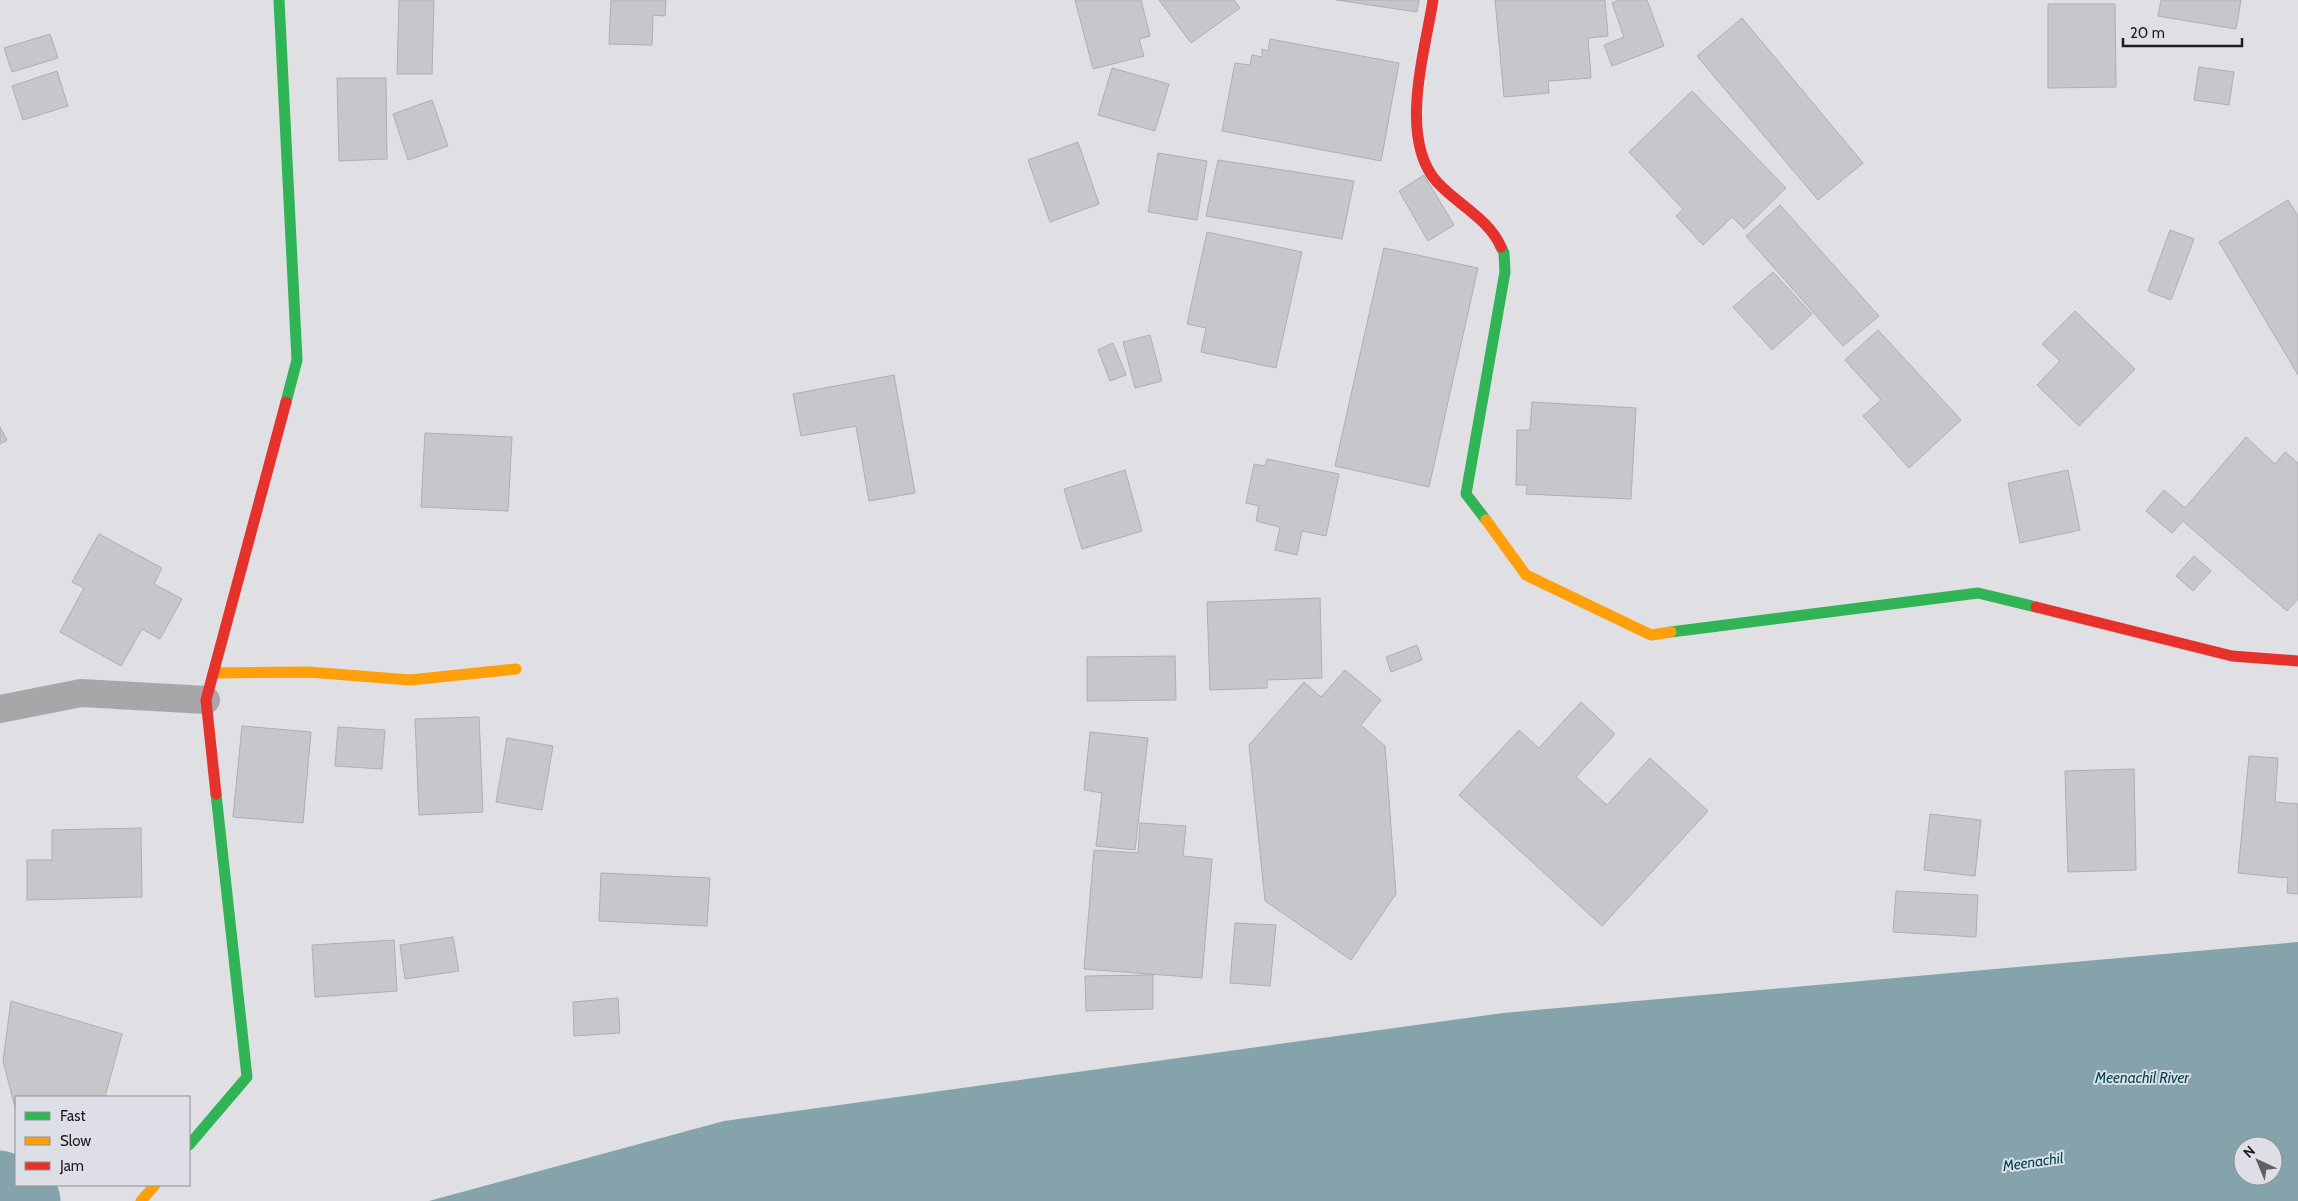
<svg xmlns="http://www.w3.org/2000/svg" width="2298" height="1201" font-family="Cabin,sans-serif">
<style>
.water{fill:#85a3ab;fill-rule:evenodd}
.lines{fill:none;stroke-linecap:round;stroke-linejoin:round}
.river{stroke:#85a3ab;stroke-width:71}
.building{fill:#c7c6ca;stroke:#afaeb1}
.street{stroke:#a8a6a8;stroke-width:28}
.fast{stroke:#30b455;stroke-width:11}
.slow{stroke:#ff9f0a;stroke-width:11}
.jam{stroke:#e5322d;stroke-width:11}
.labels{text-anchor:middle;stroke-width:4;stroke-linejoin:round;paint-order:stroke}
.water-label{font-size:15px;font-style:italic;fill:#044854;stroke:#dddee6}
</style>
<rect width="100%" height="100%" fill="#dfdfe4"/>
<!-- water -->
<path class="water" d="M2298 942V1201H429L724 1121 1503 1013ZM2243 1146H2273V1176H2243Z"/>
<g class="lines">
<!-- river -->
<polyline class="river" points="0,1186 25,1201"/>
</g>
<!-- building -->
<g class="building">
<polygon points="399,0 434,0 432,74 397,74"/>
<polygon points="611,0 666,0 665,16 653,15 652,45 609,44"/>
<polygon points="1075,0 1141,0 1150,36 1139,39 1144,56 1093,69"/>
<polygon points="1159,0 1234,0 1240,8 1191,43"/>
<polygon points="1336,0 1419,0 1417,12"/>
<polygon points="1495,0 1605,0 1608,36 1588,38 1591,78 1548,81 1549,93 1504,97"/>
<polygon points="1619,0 1647,0 1664,46 1612,66 1604,45 1624,37 1612,3"/>
<polygon points="2161,0 2241,0 2236,29 2158,16"/>
<polygon points="2048,4 2115,4 2116,87 2048,88"/>
<polygon points="1742,18 1863,163 1818,200 1697,56"/>
<polygon points="50,34 58,58 12,72 4,48"/>
<polygon points="1270,39 1399,63 1381,161 1222,131 1235,63 1250,65 1252,55 1262,57 1262,49 1268,51"/>
<polygon points="2199,67 2234,72 2229,105 2194,100"/>
<polygon points="1112,68 1169,84 1155,131 1098,115"/>
<polygon points="57,71 68,106 23,120 12,86"/>
<polygon points="337,78 386,78 387,159 339,161"/>
<polygon points="1692,91 1786,188 1744,229 1732,217 1703,245 1676,216 1683,209 1629,152"/>
<polygon points="432,100 448,146 408,160 393,114"/>
<polygon points="1078,142 1099,204 1050,222 1028,160"/>
<polygon points="1158,153 1207,161 1197,220 1148,212"/>
<polygon points="1218,160 1354,181 1342,239 1206,216"/>
<polygon points="1424,175 1454,225 1428,241 1399,191"/>
<polygon points="2288,200 2298,216 2298,375 2219,242"/>
<polygon points="1780,205 1879,316 1843,346 1746,236"/>
<polygon points="2170,230 2194,239 2171,300 2148,291"/>
<polygon points="1207,232 1302,252 1276,368 1201,352 1206,328 1187,324"/>
<polygon points="1384,248 1478,268 1429,487 1335,466"/>
<polygon points="1773,272 1812,314 1772,350 1733,307"/>
<polygon points="2075,311 2135,369 2079,426 2037,385 2060,361 2042,344"/>
<polygon points="1878,330 1961,420 1909,468 1863,416 1881,400 1845,360"/>
<polygon points="1150,335 1162,381 1135,388 1123,342"/>
<polygon points="1113,343 1126,375 1110,381 1098,350"/>
<polygon points="894,375 915,493 869,501 856,426 801,436 793,394"/>
<polygon points="1532,402 1636,408 1631,499 1526,494 1527,485 1516,485 1517,430 1530,430"/>
<polygon points="0,427 7,440 0,444"/>
<polygon points="425,433 512,437 508,511 421,507"/>
<polygon points="2246,437 2275,464 2285,452 2298,463 2298,599 2287,611 2183,521 2172,533 2146,511 2164,490 2185,508"/>
<polygon points="1267,459 1339,474 1326,536 1302,531 1297,555 1275,550 1280,527 1256,521 1259,506 1246,503 1254,464 1265,466"/>
<polygon points="1125,470 1142,531 1082,549 1064,489"/>
<polygon points="2068,470 2080,530 2020,543 2008,483"/>
<polygon points="99,534 162,568 154,584 182,599 160,639 142,629 121,666 60,632 84,588 72,582"/>
<polygon points="2194,556 2211,571 2193,591 2176,576"/>
<polygon points="1320,598 1322,678 1267,680 1267,688 1210,690 1207,602"/>
<polygon points="1417,645 1422,660 1391,672 1386,657"/>
<polygon points="1175,656 1176,700 1087,701 1087,657"/>
<polygon points="1345,670 1381,700 1361,725 1385,746 1396,894 1351,960 1265,901 1249,745 1304,682 1321,697"/>
<polygon points="1581,702 1615,734 1576,777 1607,805 1650,758 1708,811 1602,926 1459,795 1519,730 1539,748"/>
<polygon points="479,717 483,812 419,815 415,719"/>
<polygon points="242,726 311,732 303,823 233,817"/>
<polygon points="338,727 385,730 382,769 335,766"/>
<polygon points="1090,732 1148,738 1135,850 1096,846 1102,793 1084,790"/>
<polygon points="507,738 553,746 542,810 496,802"/>
<polygon points="2249,756 2278,758 2275,802 2298,804 2298,894 2287,893 2288,878 2238,873"/>
<polygon points="2134,769 2136,870 2068,872 2065,771"/>
<polygon points="1930,814 1981,820 1975,876 1924,870"/>
<polygon points="1140,823 1186,826 1183,856 1212,859 1202,978 1084,969 1094,850 1138,853"/>
<polygon points="141,828 142,897 27,900 27,860 52,860 52,830"/>
<polygon points="601,873 710,878 707,926 599,921"/>
<polygon points="1896,891 1978,895 1976,937 1893,932"/>
<polygon points="1235,923 1276,925 1270,986 1230,983"/>
<polygon points="453,937 459,971 405,979 400,945"/>
<polygon points="394,940 397,991 315,997 312,945"/>
<polygon points="1153,975 1153,1009 1086,1011 1085,976"/>
<polygon points="618,998 620,1033 574,1036 573,1002"/>
<polygon points="11,1001 122,1034 105,1097 16,1097 16,1111 3,1061"/>
</g>
<g class="lines">
<!-- street -->
<polyline class="street" points="0,709 81,693 206,700"/>
<!-- fast -->
<g class="fast">
<polyline points="279,0 297,360 286,402"/>
<polyline points="1486,520 1466,494 1505,272 1504,253 1501,247"/>
<polyline points="1671,632 1978,593 2036,607"/>
<polyline points="189,1145 247,1077 216,794"/>
</g>
<!-- slow -->
<g class="slow">
<polyline points="1486,520 1526,575 1651,635 1671,632"/>
<polyline points="213,673 309,672 410,680 516,669"/>
<polyline points="141,1201 155,1185"/>
</g>
<!-- jam -->
<g class="jam">
<path d="M1433 0C1425 52 1398 138 1437 182 1458 205 1488 218 1501 247"/>
<polyline points="2036,607 2232,656 2298,661"/>
<polyline points="216,794 206,700 286,402"/>
</g>
</g>
<g class="labels">
<!-- water labels -->
<g class="water-label">
<text x="2142" y="1083">Meenachil River</text>
<text transform="translate(2033 1162) rotate(-8)" y="5">Meenachil</text>
</g>
</g>
<!-- legend -->
<rect x="15" y="1096" width="175" height="90" fill="#dddee6" stroke="#909197"/>
<rect x="25" y="1112" width="25" height="8" fill="#30b455" stroke="#909197"/>
<text x="60" y="1121" font-size="15" fill="#1d1d20">Fast</text>
<rect x="25" y="1137" width="25" height="8" fill="#ff9f0a" stroke="#909197"/>
<text x="60" y="1146" font-size="15" fill="#1d1d20">Slow</text>
<rect x="25" y="1162" width="25" height="8" fill="#e5322d" stroke="#909197"/>
<text x="60" y="1171" font-size="15" fill="#1d1d20">Jam</text>
<!-- north arrow -->
<g transform="translate(2258 1161) rotate(316)"><circle r="24" fill="#dddee6" stroke="#909197"/>
<path d="M0-4L9 19L0 12L-9 19Z" fill="#616165"/>
<text y="-8" font-size="14" font-weight="bold" text-anchor="middle" fill="#1d1d20">N</text>
</g>
<!-- scale -->
<path d="M2123 38v8h119v-8" fill="none" stroke="#1d1d20" stroke-width="2.5"/>
<text x="2130" y="38" font-size="15" fill="#1d1d20" stroke="#dddee6" stroke-width="4" paint-order="stroke">20 m</text>
</svg>
